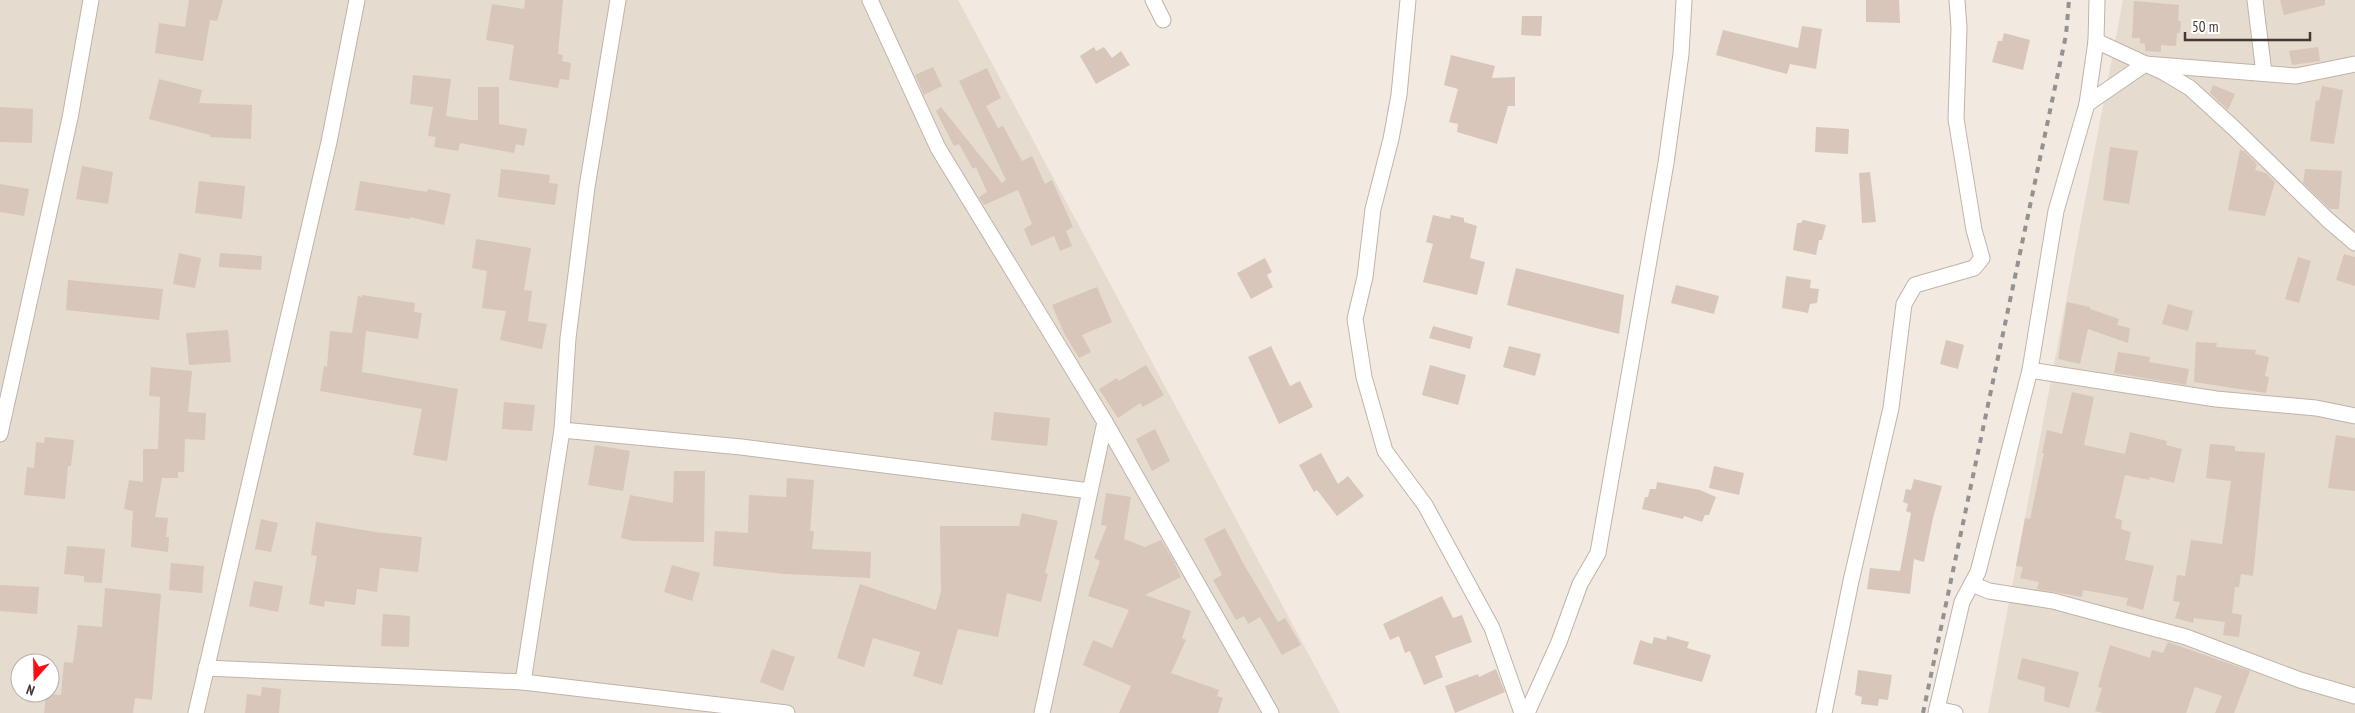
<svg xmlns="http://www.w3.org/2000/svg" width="2355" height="713" font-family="'PT Sans Narrow',sans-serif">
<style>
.residential{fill:#e6dbcf;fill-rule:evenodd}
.building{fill:#d7c6b9}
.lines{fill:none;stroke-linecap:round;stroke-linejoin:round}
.minor-casing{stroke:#c0b3a7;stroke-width:17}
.minor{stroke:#fff;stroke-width:15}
.rail{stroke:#929292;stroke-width:4;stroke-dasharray:6 6;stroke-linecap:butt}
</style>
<rect width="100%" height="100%" fill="#f2eae1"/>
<!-- residential -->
<g class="residential">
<path d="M0 0H958L1340 713H0ZM20 663H50V693H20Z"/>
<polygon points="2123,0 2355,0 2355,713 1988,713"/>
</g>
<!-- building -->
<g class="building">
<polygon points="189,0 223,0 217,21 210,20 203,61 155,53 159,23 185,27"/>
<polygon points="525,0 563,0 558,54 563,55 562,61 571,63 569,80 560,79 558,88 509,80 514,45 486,40 492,4 524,9"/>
<polygon points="1866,0 1899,0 1900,23 1866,22"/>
<polygon points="2280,0 2325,0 2325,5 2284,15"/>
<polygon points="2134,1 2179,5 2178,21 2181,21 2180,33 2177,33 2176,46 2161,45 2161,52 2145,51 2145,44 2140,43 2140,38 2132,38"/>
<polygon points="1522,16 1542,16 1541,36 1521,35"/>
<polygon points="1802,26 1822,29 1816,69 1790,64 1787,74 1716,55 1723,30 1798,48"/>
<polygon points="2004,33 2030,40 2023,70 1992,62 1998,41 2002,41"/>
<polygon points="1094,47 1096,51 1104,47 1112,58 1121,51 1130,65 1096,84 1080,56"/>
<polygon points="2318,47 2320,61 2292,65 2289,51"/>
<polygon points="1451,55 1495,66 1492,78 1515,77 1515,106 1508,106 1497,144 1457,132 1458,124 1449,122 1458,89 1444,85"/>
<polygon points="933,67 942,86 924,95 915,75"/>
<polygon points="987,68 1001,98 986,106 998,128 1003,126 1022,161 1032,156 1045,184 1052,180 1073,227 1066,231 1072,246 1060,251 1054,236 1031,246 1024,229 1032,224 1018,190 984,205 979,197 987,192 976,167 973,169 959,144 954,146 936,111 941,107 1002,183 1006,180 959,81"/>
<polygon points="413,75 451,79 446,116 471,120 478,120 478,87 499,87 499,124 527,129 524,146 516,144 514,153 460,143 458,151 434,147 436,137 428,136 433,107 410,104"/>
<polygon points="159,79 202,90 199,103 252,105 251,139 210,137 210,135 149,119"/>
<polygon points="2213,85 2235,94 2228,110 2210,93"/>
<polygon points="2322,86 2343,90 2334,144 2310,141 2316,100 2319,101"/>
<polygon points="0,107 33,109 32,143 0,142"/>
<polygon points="1816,127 1849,129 1848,154 1815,152"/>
<polygon points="2110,147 2138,151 2129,204 2103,200"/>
<polygon points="2240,150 2244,151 2257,164 2255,170 2266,173 2275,182 2265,216 2228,210"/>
<polygon points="82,166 113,172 108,204 76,199"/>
<polygon points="501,169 550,175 549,183 558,184 555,205 498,197"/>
<polygon points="2305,169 2342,171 2339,209 2330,209 2303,183"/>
<polygon points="1870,172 1876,222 1862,223 1859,173"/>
<polygon points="199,181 245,186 242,219 195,213"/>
<polygon points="360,181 427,192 428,189 451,194 444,225 410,217 410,219 355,210"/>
<polygon points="0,184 29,189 24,216 0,212"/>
<polygon points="1433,215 1450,219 1451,215 1464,218 1464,222 1477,226 1470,258 1485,262 1477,295 1423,282 1433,244 1426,242"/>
<polygon points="1803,220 1826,225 1822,240 1819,240 1816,255 1793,250 1797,223 1801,223"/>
<polygon points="476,239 531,248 524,290 532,291 528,321 547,324 542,349 500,340 506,311 482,308 487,271 472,268"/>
<polygon points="179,253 201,258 195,288 173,284"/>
<polygon points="220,253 262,256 261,270 219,267"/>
<polygon points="2344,254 2355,257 2355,286 2336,280"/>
<polygon points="2298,257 2311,261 2299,303 2285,299"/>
<polygon points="1265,258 1272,272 1267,275 1273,287 1251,299 1237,273"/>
<polygon points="1516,268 1624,295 1619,334 1507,305"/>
<polygon points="1786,276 1811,280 1810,288 1819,289 1817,303 1810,304 1808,313 1782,308"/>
<polygon points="68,280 163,289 159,320 66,310"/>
<polygon points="1676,285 1719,296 1714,314 1671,303"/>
<polygon points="1097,287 1112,322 1082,335 1091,352 1079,358 1064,333 1052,305"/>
<polygon points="362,295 415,303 414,312 422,313 418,339 366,331 362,372 458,389 447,461 413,455 422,409 320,391 324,366 327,367 330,331 352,333 358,296 362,297"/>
<polygon points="2067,302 2090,307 2090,309 2119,319 2117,325 2130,328 2128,343 2088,329 2080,364 2058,359"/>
<polygon points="2168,304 2193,311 2188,331 2162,324"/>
<polygon points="1433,326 1473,337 1470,349 1429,338"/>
<polygon points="228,330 231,362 189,365 186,333"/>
<polygon points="1946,340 1964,345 1958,369 1940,364"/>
<polygon points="2196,342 2217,343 2216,347 2256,350 2255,354 2269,357 2265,376 2269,377 2266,393 2194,382"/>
<polygon points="1271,346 1290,386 1300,381 1313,407 1279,424 1248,357"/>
<polygon points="1509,346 1541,354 1535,376 1503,367"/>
<polygon points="2118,352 2150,357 2149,362 2189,369 2186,385 2114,373"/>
<polygon points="1146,365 1164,395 1143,407 1140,403 1118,418 1099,389 1117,378 1119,381"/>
<polygon points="1430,365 1466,375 1458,405 1422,395"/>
<polygon points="151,367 192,371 188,412 206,413 205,440 185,439 184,472 178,472 178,478 162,478 155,517 168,518 166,537 169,537 168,552 131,547 133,511 124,509 129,480 143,482 143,449 158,449 160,397 149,396"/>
<polygon points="2072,392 2094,397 2084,445 2125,454 2130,432 2167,441 2166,445 2182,449 2174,483 2150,477 2149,480 2125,475 2115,518 2122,520 2121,529 2131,532 2125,560 2154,566 2143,610 2126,605 2128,598 2083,590 2082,597 2037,589 2039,582 2020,578 2023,567 2016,566 2025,518 2030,519 2044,453 2042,453 2047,430 2062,434"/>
<polygon points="504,402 535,405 532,431 502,429"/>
<polygon points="994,412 1050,418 1047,446 991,440"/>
<polygon points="1155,429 1170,461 1152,471 1136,439"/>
<polygon points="2336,435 2355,438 2355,491 2328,488"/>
<polygon points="45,437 74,440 71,466 68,466 65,499 24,495 27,467 34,468 36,442 44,443"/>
<polygon points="2210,444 2235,446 2235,451 2265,453 2253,576 2241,574 2239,587 2235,587 2232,613 2242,615 2239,637 2223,635 2225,622 2194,618 2193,623 2175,618 2180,602 2173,601 2177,575 2185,576 2191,540 2222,544 2231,481 2206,478"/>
<polygon points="595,445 630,451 623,491 588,485"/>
<polygon points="1321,453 1338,484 1348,476 1364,496 1337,516 1317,490 1314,492 1299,465"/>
<polygon points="1714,466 1744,473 1739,495 1709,488"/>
<polygon points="674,471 705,471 704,542 634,541 621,538 630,495 673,503"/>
<polygon points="787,478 814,480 810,531 814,531 812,549 871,552 870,578 785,574 713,566 715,531 748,533 749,495 786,497"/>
<polygon points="1914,479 1942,486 1933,518 1924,562 1914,559 1910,594 1867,589 1870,568 1900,571 1911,513 1906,511 1908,504 1903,502 1906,489 1911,490"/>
<polygon points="1657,482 1700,490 1716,497 1709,515 1705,515 1702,522 1684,516 1683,519 1642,509 1645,497 1648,497 1650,489 1656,489"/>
<polygon points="1106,493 1131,497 1124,539 1145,547 1161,540 1172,558 1181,577 1145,595 1191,611 1182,638 1186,640 1171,673 1219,690 1217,696 1223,698 1218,713 1119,713 1131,686 1083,665 1093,640 1112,648 1129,610 1088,596 1100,561 1094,558 1107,526 1101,525"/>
<polygon points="1022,513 1058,521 1045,573 1048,574 1041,602 1007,593 998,637 958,629 942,685 913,676 920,652 873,638 864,667 837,658 860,584 936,610 941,591 940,526 1019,526"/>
<polygon points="261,519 278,523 271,552 255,549"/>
<polygon points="316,522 375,532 422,537 418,572 380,568 377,592 357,589 355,605 325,601 324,607 309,604 317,556 311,555"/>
<polygon points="1225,528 1243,563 1278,622 1285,618 1301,645 1282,655 1260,617 1248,624 1244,616 1236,620 1213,580 1222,575 1204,539"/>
<polygon points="67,546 105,549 102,583 84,582 84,576 64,574"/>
<polygon points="171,563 204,566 202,593 169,590"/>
<polygon points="672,565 700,573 692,601 664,592"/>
<polygon points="254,581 283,586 278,612 249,606"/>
<polygon points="0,585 39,587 37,614 0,611"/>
<polygon points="105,588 161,594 152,700 135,698 133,713 44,713 46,694 61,695 64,662 73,663 78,625 102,627"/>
<polygon points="1442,596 1453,618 1462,615 1472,642 1435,656 1443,677 1424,685 1410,651 1405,653 1399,636 1390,640 1383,624"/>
<polygon points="383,614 410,616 409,647 381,646"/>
<polygon points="1667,636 1689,642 1687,648 1711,655 1702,682 1633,664 1640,640 1652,644 1654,637 1666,640"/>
<polygon points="2168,642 2250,671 2234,713 2215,713 2222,696 2195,687 2186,713 2103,713 2095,711 2102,688 2098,687 2110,645 2150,658 2152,650 2163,653"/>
<polygon points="772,649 795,657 783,691 760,682"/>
<polygon points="2022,658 2079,672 2069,708 2044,701 2045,687 2017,679"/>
<polygon points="1496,669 1505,692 1455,713 1445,686 1478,674 1479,677"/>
<polygon points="1858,670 1892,675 1888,700 1879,699 1878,706 1861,704 1862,697 1855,695"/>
<polygon points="262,687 281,689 279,713 245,713 247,694 261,696"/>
</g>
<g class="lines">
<!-- minor casing -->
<g class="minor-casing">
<g id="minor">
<polyline points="870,0 938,148 1105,422 1271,713"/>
<polyline points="1153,0 1163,20"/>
<polyline points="1408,0 1399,95 1391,139 1373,209 1365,277 1355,319 1364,377 1385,451 1425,505 1492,628 1522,713"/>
<polyline points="2255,0 2264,73"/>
<polyline points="2096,41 2165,73 2190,88 2237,131 2328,220 2355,243"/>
<polyline points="2087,104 2145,64 2296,76 2355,64"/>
<polyline points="2030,370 2216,399 2316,408 2355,416"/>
<polyline points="562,430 741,447 1090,491"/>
<polyline points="0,434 70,118 91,0"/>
<polyline points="1972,584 1989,591 2053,601 2186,637 2300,680 2355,696"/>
<polyline points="206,668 523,682 787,713"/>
<polyline points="523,682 562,430 568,338 587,187 618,0"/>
<polyline points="1937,709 1955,713"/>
<polyline points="196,713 329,142 357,0"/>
<polyline points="1042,713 1105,422"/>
<polyline points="1527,713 1559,642 1580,584 1598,553 1666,163 1681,54 1684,0"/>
<polyline points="1824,713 1851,581 1891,408 1904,304 1915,285 1974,268 1982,258 1974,230 1956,119 1959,28 1957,0"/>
<polyline points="1936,713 1962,602 1978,572 2030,370 2056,211 2087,104 2096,41 2097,0"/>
</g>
</g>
<!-- minor -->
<use href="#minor" class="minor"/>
<!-- rail -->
<polyline class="rail" points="1923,713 2066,35 2069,0"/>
</g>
<!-- north arrow -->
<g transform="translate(35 678) rotate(200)"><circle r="24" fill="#ffffff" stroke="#b4b0ad"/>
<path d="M0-4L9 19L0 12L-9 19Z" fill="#ff0b11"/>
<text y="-8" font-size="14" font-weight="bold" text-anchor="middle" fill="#433932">N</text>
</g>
<!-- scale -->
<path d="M2185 32v8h125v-8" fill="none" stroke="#433932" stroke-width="2.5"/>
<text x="2192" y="32" font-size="15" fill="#433932" stroke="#ffffff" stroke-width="4" paint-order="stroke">50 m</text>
</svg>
